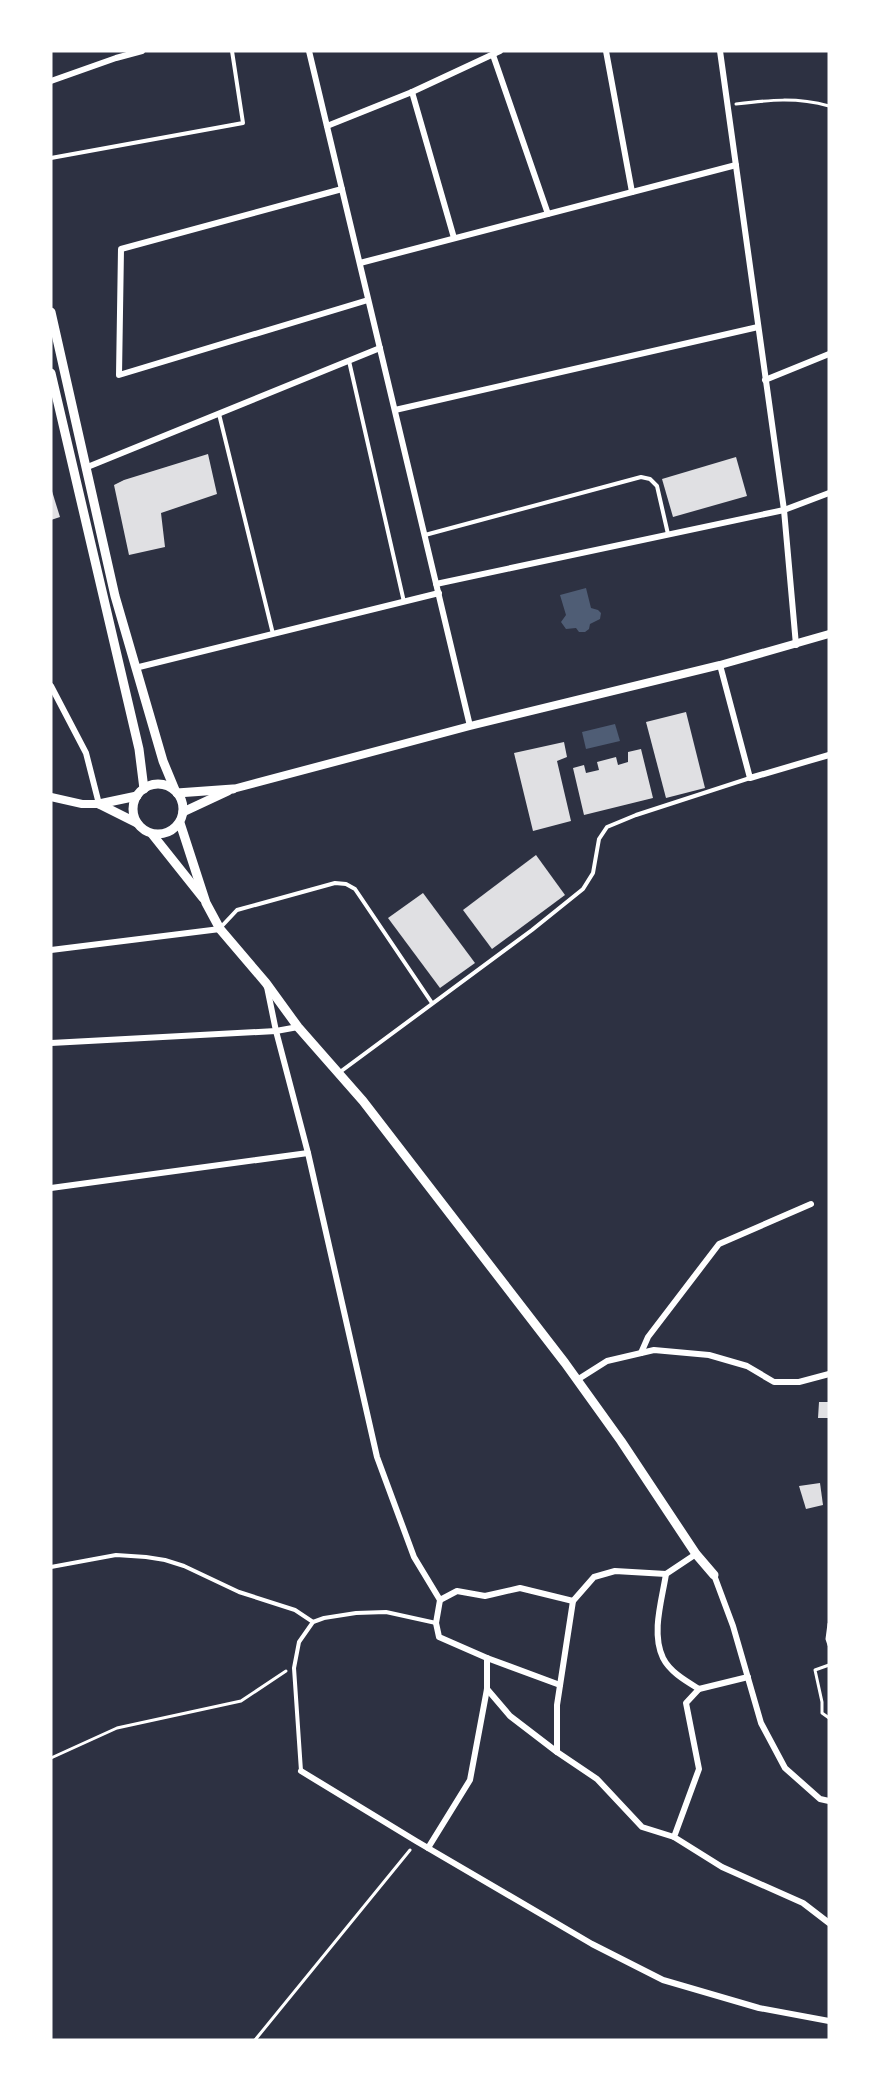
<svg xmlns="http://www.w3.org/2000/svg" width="880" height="2091" font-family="'Open Sans',sans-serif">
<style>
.water{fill:#4f5d75}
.building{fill:#e0e0e3}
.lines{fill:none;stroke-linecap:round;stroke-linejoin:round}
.path{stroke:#fff;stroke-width:3}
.service{stroke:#fff;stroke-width:4}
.minor{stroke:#fff;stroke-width:6}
.tertiary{stroke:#fff;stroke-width:8}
.secondary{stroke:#fff;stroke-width:9}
</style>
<rect width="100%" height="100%" fill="#2d3142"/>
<!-- water -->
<g class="water">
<polygon points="586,588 591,608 598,610 601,613 600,619 590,624 589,629 585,632 579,632 576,628 566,629 561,622 566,615 560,595"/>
<polygon points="615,724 620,741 586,749 582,732"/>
</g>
<!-- building -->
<g class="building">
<polygon points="208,454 217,494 161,513 165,547 129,555 114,485 124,480"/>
<polygon points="736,457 747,496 673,517 662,479"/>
<polygon points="51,488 60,517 51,520"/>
<polygon points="686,712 705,788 666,798 646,722"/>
<polygon points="564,742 567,757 557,761 571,821 533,831 514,753"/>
<polygon points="641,749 653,798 584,815 573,768 584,765 586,773 599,770 597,762 616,757 618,765 628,762 628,752"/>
<polygon points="536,855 565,895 492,949 463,910"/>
<polygon points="423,893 475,963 440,988 388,918"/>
<polygon points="819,1402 829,1402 829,1418 818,1418"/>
<polygon points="820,1483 823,1505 806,1509 799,1486"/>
</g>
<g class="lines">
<!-- path -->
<g class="path">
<path d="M736 104C770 100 796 97 829 106"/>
<polyline points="829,1624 827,1639 829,1645"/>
<polyline points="829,1665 815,1670 822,1702 822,1713 829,1718"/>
<polyline points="51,1758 117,1728 241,1701 286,1671"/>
<polyline points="255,2040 410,1850"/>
</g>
<!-- service -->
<g class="service">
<polyline points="51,158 243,123 232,51"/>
<polyline points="349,361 404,602"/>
<polyline points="219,414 273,634"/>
<polyline points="425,535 641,477 650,479 657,486 668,534"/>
<polyline points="221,927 237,910 335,883 346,884 355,889 432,1003"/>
<polyline points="340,1072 532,930 583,889 593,873 599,839 607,827 636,815 750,778"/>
<polyline points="51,1567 116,1555 146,1557 165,1560 184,1566 239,1592 295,1610 313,1622"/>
<polyline points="301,1771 294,1668 299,1642 313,1622 324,1618 356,1613 386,1612 436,1623"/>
</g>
<!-- minor -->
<g class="minor">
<polyline points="309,51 470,726"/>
<polyline points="606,51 632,192"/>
<polyline points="720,51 784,510 796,645"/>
<polyline points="493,55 548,214"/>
<polyline points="51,81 116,58 142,51"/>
<polyline points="412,92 454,238"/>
<polyline points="327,126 412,92 500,51"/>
<polyline points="342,189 121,249 119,375 368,300"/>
<polyline points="360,263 736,165"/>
<polyline points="765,380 829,354"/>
<polyline points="395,410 758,327"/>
<polyline points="85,468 380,348"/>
<polyline points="436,584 784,510 829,493"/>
<polyline points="720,665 750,778 829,755"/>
<polyline points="135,668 439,593"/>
<polyline points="51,686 86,753 99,804"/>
<polyline points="51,950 220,929"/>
<polyline points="267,987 276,1031 308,1153 377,1457 414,1557 440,1600 436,1623 439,1637 487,1658 560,1685"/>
<polyline points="51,1043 276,1031 298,1027"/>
<polyline points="51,1188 308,1153"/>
<polyline points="641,1353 648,1337 719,1244 811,1204"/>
<polyline points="577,1380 607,1361 654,1350 709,1355 747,1366 774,1382 799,1382 829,1374"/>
<path d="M666 1574C662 1600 651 1633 663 1658 670 1672 686 1681 699 1689"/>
<polyline points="714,1575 733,1626 761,1723 785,1768 820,1799 829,1801"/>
<polyline points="440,1600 457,1591 485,1596 520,1588 573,1601"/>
<polyline points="748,1677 699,1689 686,1703 699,1769 674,1837 722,1867 803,1903 829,1923"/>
<polyline points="487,1689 510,1716 557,1752"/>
<polyline points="301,1771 416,1841 592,1944 663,1980 759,2008 829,2021"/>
<polyline points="674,1837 642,1827 597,1779 557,1752 557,1705 573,1601 594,1577 615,1571 666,1574 696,1554"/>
<polyline points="428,1848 470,1780 487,1689 487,1658"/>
</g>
<!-- tertiary -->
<g class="tertiary">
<polyline points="233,789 470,726 720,665 829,634"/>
<polyline points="51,797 82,804 99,804"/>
</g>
<!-- secondary -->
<g class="secondary">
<polyline points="51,312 115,596 163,761 175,790"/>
<polyline points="51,373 139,749 144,789"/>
<circle cx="158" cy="809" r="25"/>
<polyline points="177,793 233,789"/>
<polyline points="99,804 137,823"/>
<polyline points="99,804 137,796"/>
<polyline points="183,812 228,791"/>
<polyline points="180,823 206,903 220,929 266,983 298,1027 363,1101 565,1363 621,1441 696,1554 714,1575"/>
<polyline points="152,834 203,898"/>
</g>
</g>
<!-- border -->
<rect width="880" height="2091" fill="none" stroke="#ffffff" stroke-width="105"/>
</svg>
